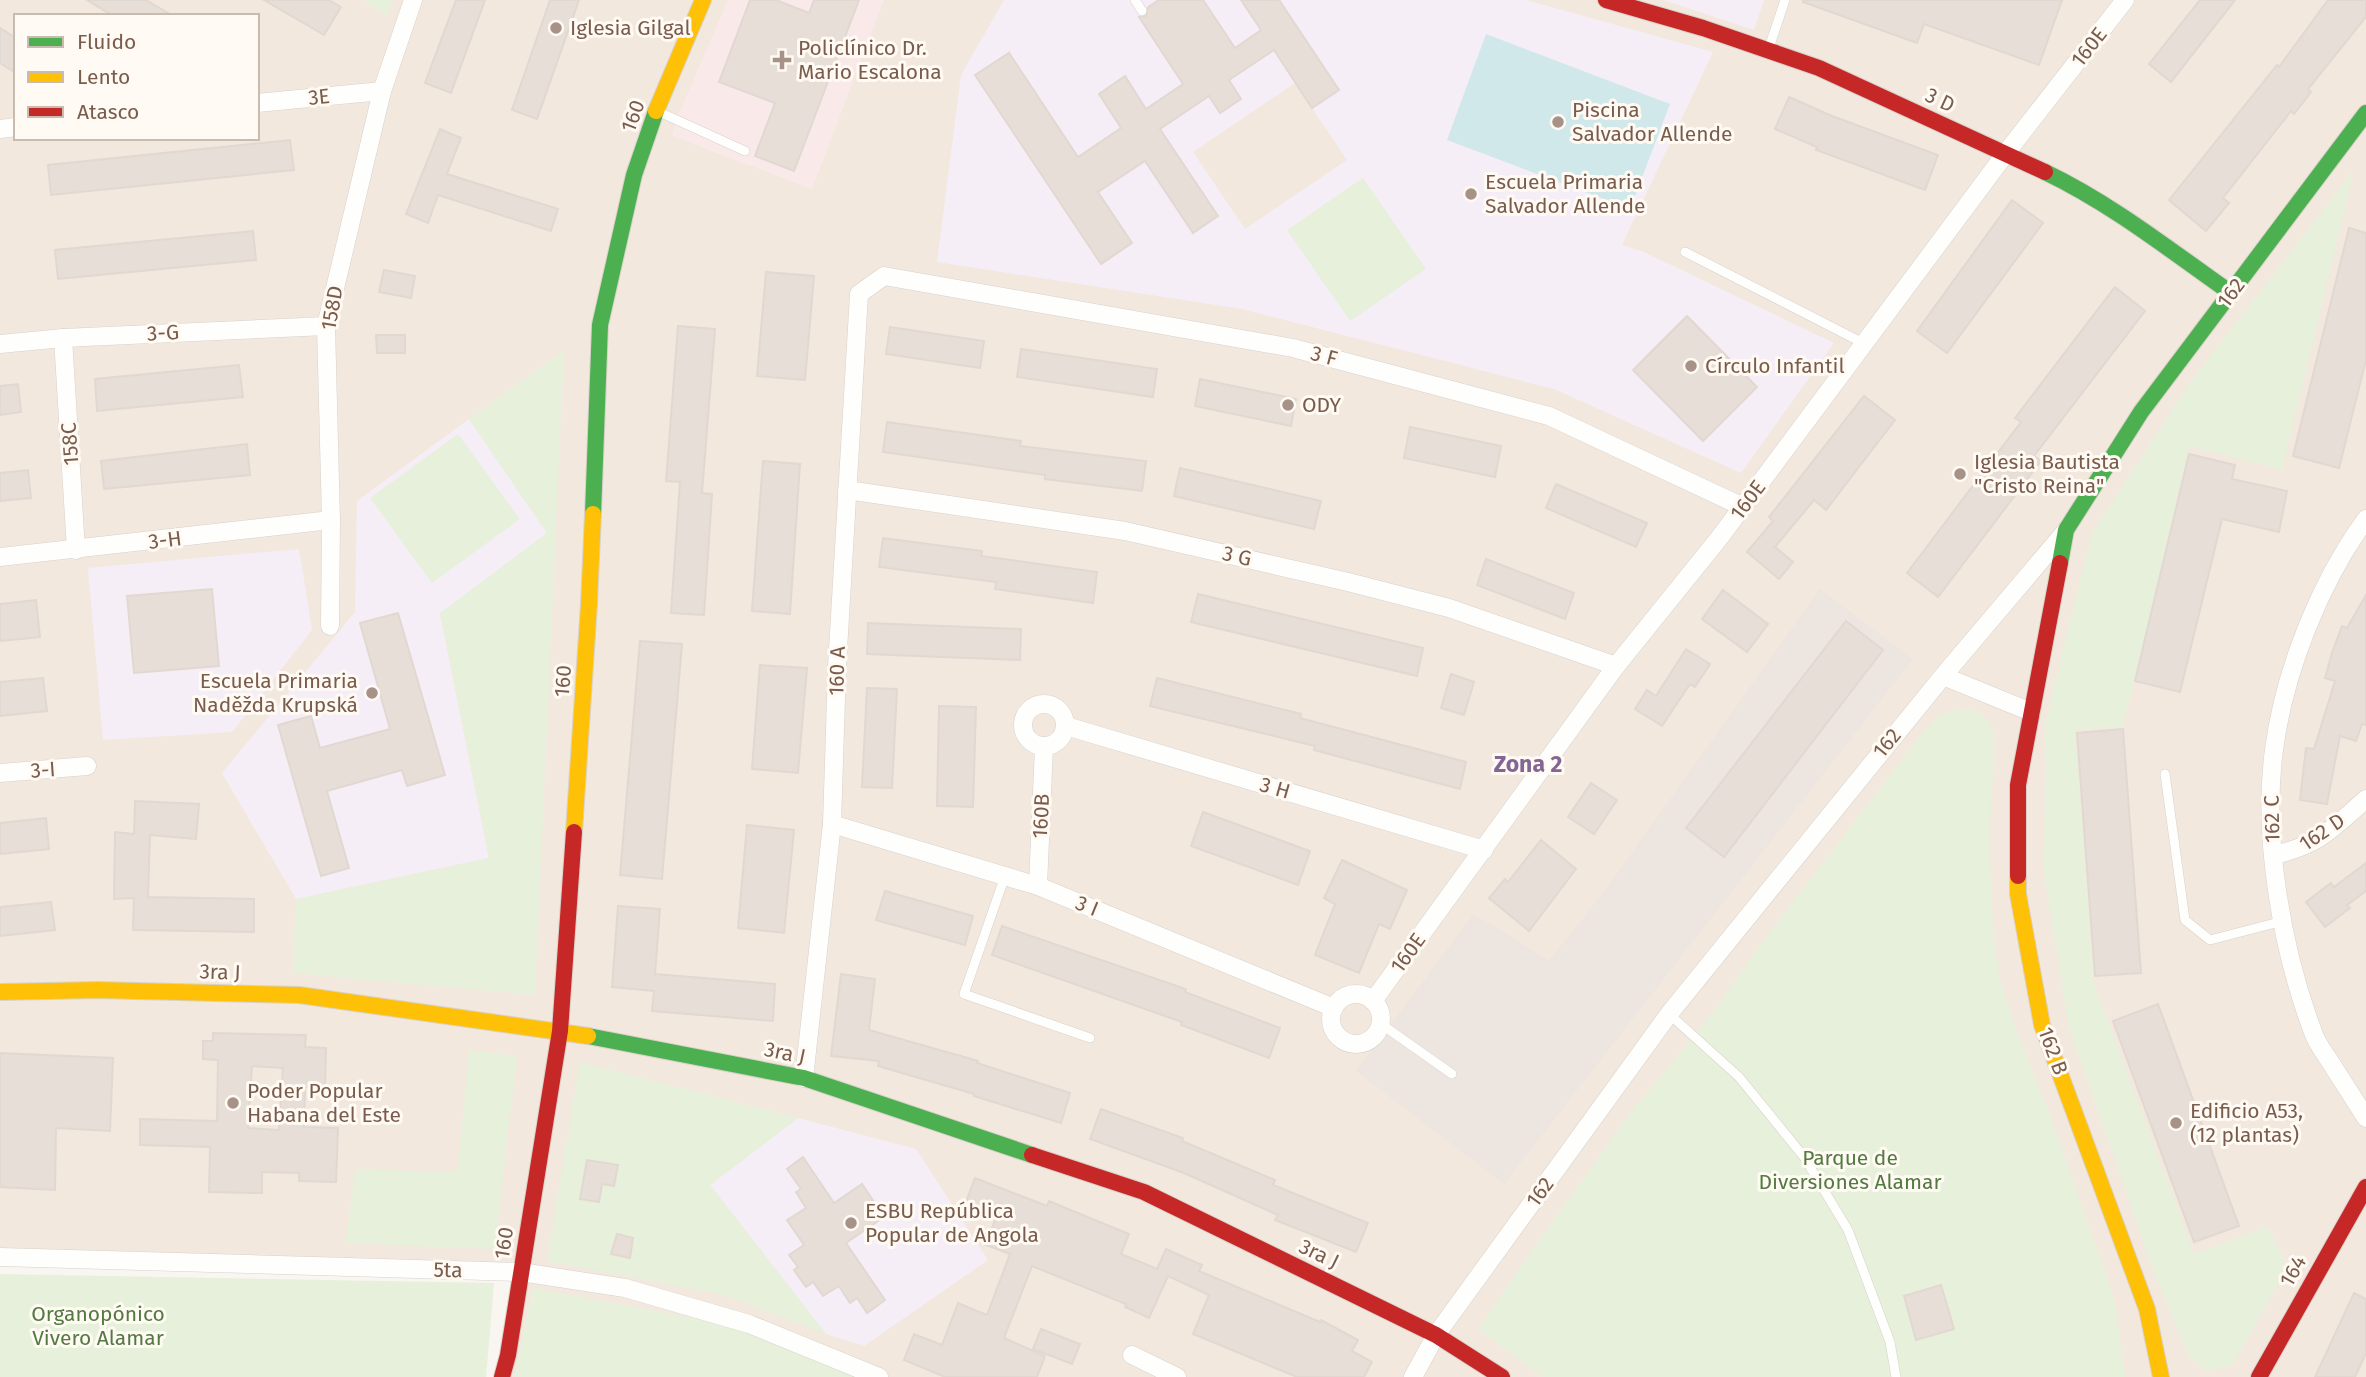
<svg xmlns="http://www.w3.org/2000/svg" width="2366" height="1377" font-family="'Fira Sans',sans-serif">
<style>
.residential{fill:#f2e8de;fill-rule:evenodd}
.industrial{fill:#ede5e0}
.education{fill:#f6eef6;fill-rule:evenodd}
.medical{fill:#fae9e9}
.green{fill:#e7f0db}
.water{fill:#d0e8ea}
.building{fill:#e6ded7;stroke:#e2d8d2;stroke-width:2;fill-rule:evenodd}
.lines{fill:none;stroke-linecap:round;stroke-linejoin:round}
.lane-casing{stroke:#d7d1cb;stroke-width:10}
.street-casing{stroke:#d7d1cb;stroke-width:19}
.fast-casing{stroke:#d9d2cb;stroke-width:18}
.slow-casing{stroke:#d9d2cb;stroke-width:18}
.jam-casing{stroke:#d9d2cb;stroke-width:18}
.lane{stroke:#fefefd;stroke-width:9}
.street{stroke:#fefefd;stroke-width:18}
.fast{stroke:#4caf50;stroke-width:16}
.slow{stroke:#ffc107;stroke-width:16}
.jam{stroke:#c62828;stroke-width:16}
.poi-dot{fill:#a69286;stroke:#fffaf3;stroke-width:2.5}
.labels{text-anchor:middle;stroke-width:6;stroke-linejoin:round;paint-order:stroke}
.poi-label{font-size:21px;fill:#7a5c4d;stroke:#fffaf3;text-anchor:start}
.street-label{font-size:21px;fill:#7a5c4d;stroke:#fffaf3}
.park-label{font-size:21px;fill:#537a41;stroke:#fffaf3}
.neighbourhood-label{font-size:23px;font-weight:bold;fill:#846695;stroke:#fffaf3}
</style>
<rect width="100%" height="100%" fill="#f9f5f0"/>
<!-- residential -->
<path class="residential" d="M0 0H2366V1377H868L533 1289 515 1377H502L521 1272 0 1263ZM16 16H257V138H16Z"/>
<!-- industrial -->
<polygon class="industrial" points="1820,589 1913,659 1504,1184 1356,1071 1473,915 1495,926 1549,961 1604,892"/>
<!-- education -->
<g class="education">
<path d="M1004 0H1526L1713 52 1622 245 1644 252 1834 343 1741 473 1554 389 1242 309 937 262 961 75ZM1295 83 1347 160 1245 229 1193 152Z"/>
<polygon points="1663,0 1764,0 1754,30"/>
<polygon points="469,419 547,533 440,614 489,858 296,899 222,773 355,612 357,501"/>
<polygon points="299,549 312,630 232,732 103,740 88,568"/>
<polygon points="798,1118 916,1149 988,1260 864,1346 826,1334 710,1185"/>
</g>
<!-- medical -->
<polygon class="medical" points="728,0 884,0 812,189 672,136 676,120"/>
<!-- green -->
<g class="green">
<polygon points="363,0 392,0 387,16"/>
<polygon points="2354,170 2282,470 2189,446 2123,728 2075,729 2094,983 2194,1254 2268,1227 2288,1267 2232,1366 2205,1370 2189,1357 2152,1267 2068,1024 2044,870 2046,720 2092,533 2191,381"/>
<polygon points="1363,178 1426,269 1350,321 1287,230"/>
<polygon points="564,350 535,995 293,973 296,899 489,858 440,613 547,533 469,419"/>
<polygon points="458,434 520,519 432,583 370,498"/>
<path d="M1965 709 1980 712 1993 728 1995 752 1991 792 1990 849 1992 917 1999 976 2016 1029 2058 1137 2114 1299 2126 1377H1543L1478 1329 1533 1249 1629 1115 1717 1007 1759 947 1916 741C1932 722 1939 710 1965 709Z"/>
<polygon points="469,1050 517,1056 494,1249 346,1243 355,1169 450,1172 458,1169"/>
<polygon points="580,1062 798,1118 710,1185 826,1334 724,1295 547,1261"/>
<polygon points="0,1274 494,1283 486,1377 0,1377"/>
<polygon points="533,1288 738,1326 867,1377 515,1377"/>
</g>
<!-- water -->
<polygon class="water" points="1486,34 1670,104 1630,209 1447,140"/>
<!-- building -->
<g class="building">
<polygon points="87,0 146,0 173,16 113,16"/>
<polygon points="264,0 329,0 341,7 324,35"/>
<polygon points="456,0 485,0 451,93 425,83"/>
<polygon points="550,0 579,0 537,119 512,110"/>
<polygon points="750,0 776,0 809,13 814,0 859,0 794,171 755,156 775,103 719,82"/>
<polygon points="1159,0 1203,0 1235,48 1261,30 1241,0 1279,0 1339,90 1312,108 1274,50 1229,80 1241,99 1220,113 1209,96 1160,129 1218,216 1193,233 1145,161 1098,192 1132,243 1101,264 975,75 1009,53 1078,157 1121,128 1099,94 1125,76 1146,109 1183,84 1139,17 1146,16 1148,7"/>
<polygon points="1803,0 2062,0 2039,65 1924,24 1917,43 1803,2"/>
<polygon points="2200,0 2235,0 2171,82 2149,64"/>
<polygon points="2328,0 2366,0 2366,17 2308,89 2311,92 2294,114 2291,111 2223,198 2229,203 2206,231 2169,200 2277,65 2279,67"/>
<polygon points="0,28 16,38 16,73 0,63"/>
<polygon points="1789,97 1832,116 1938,155 1925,190 1816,150 1817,147 1775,129"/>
<polygon points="440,129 461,138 447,174 558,209 551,231 438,195 428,223 406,214"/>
<polygon points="290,140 294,170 51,195 48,165"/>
<polygon points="2012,200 2043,223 1947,353 1917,331"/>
<polygon points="2349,228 2366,233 2366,360 2339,468 2293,456"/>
<polygon points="253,231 256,260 58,279 55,250"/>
<polygon points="384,270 415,276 411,298 379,292"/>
<polygon points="766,272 814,276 805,380 757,376"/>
<polygon points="2115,287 2145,311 2034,456 2041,461 1938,597 1907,573 2021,422 2015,418"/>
<polygon points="1687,316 1757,387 1703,441 1633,370"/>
<polygon points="678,326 715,329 702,493 712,494 704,615 671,613 680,482 666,481"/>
<polygon points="890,327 984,341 980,368 886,354"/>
<polygon points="376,335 405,335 405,353 377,353"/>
<polygon points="1021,349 1157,369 1153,397 1017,377"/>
<polygon points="239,365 243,397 97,411 95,379"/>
<polygon points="1200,379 1296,399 1291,426 1195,406"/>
<polygon points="18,384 21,412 0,415 0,386"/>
<polygon points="1864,396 1895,420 1826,510 1814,500 1775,547 1793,562 1779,579 1747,552 1773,521 1769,517"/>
<polygon points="887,422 1021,441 1020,446 1146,461 1142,491 1045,479 1045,475 883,452"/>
<polygon points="1410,427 1501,446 1495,477 1404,458"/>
<polygon points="247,444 250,475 104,489 101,461"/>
<polygon points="2189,454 2235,465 2232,479 2287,491 2279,532 2222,519 2180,692 2135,681"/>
<polygon points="763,461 800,464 790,614 752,611"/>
<polygon points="1180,468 1321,501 1314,529 1174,496"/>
<polygon points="28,470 31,498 0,501 0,473"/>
<polygon points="1556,484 1647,523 1636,547 1546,508"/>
<polygon points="883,538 982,551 981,556 1097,572 1093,603 995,589 996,582 879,567"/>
<polygon points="1486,559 1574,593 1565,619 1477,585"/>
<polygon points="212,589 219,666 134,673 127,596"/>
<polygon points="1723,590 1768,624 1747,652 1702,619"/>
<polygon points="1198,594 1423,648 1417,676 1191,622"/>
<polygon points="2366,595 2366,725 2362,724 2356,741 2340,736 2327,804 2300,800 2306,748 2314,749 2335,681 2325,678 2332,653 2342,626 2347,628"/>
<polygon points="36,600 40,637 0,641 0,604"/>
<polygon points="398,613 445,775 407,786 402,770 327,791 349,868 321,876 278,725 311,716 320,748 390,729 360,623"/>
<polygon points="1846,621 1883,650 1724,857 1686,828"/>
<polygon points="868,623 1021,629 1020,660 867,654"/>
<polygon points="640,641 682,644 662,879 620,875"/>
<polygon points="1686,649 1710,664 1695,687 1690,684 1662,726 1635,709 1647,690 1656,696"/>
<polygon points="760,665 807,668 798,773 752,769"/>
<polygon points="1451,674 1474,682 1464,715 1441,708"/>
<polygon points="43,678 47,711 0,716 0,682"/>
<polygon points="1157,678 1301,714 1300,718 1466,762 1460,789 1314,750 1315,746 1150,706"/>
<polygon points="867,688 897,689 892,788 862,787"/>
<polygon points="939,706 976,707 973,807 937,806"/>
<polygon points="2123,729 2141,973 2095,976 2077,733"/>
<polygon points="1591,783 1617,800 1594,834 1568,817"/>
<polygon points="135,801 199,804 196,839 150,835 148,897 254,899 254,932 133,930 134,898 114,899 115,832 134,834"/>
<polygon points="1203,812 1310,851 1298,885 1191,846"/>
<polygon points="46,818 49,849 0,854 0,823"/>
<polygon points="747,825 794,830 784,933 738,928"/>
<polygon points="1541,840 1576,869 1529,931 1489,898 1505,879 1508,882"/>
<polygon points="1342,860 1407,890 1390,929 1379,924 1359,973 1315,955 1335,904 1324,898"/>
<polygon points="2366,863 2366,891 2347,905 2350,908 2325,927 2306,902 2331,883 2334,887"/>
<polygon points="885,891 973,916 965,945 876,920"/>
<polygon points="51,902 55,930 0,936 0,907"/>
<polygon points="618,906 660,909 655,974 775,984 773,1021 652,1011 654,991 612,987"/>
<polygon points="1002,926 1186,989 1185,992 1280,1028 1269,1058 1181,1025 1182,1022 992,955"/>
<polygon points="841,974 875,979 869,1030 978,1061 977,1063 1070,1093 1061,1123 974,1096 974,1094 878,1066 879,1061 831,1056"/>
<polygon points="2158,1004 2239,1226 2194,1242 2113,1021"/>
<path d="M213 1033 306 1035 305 1047 326 1048 325 1087H305L304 1127 338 1128 336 1182 299 1181V1173L262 1172V1193L209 1192 210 1147 140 1145V1119L217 1121 218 1060 203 1059V1041H213ZM252 1066 283 1068 279 1130 248 1128Z"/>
<polygon points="0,1053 113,1058 110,1131 56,1128 55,1190 0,1187"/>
<polygon points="1101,1109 1183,1138 1182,1141 1275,1180 1273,1185 1368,1223 1356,1252 1275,1220 1278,1215 1184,1173 1090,1139"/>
<polygon points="803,1157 834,1203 862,1184 884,1217 846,1243 885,1300 867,1313 857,1298 850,1303 839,1286 823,1296 813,1282 806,1287 794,1270 798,1267 789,1255 804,1245 787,1220 806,1208 796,1192 801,1189 787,1169"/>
<polygon points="587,1160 618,1165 614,1186 602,1184 599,1202 580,1199"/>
<polygon points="975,1178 1047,1206 1049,1201 1129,1234 1121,1254 1157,1269 1166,1249 1202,1265 1199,1271 1320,1322 1321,1320 1358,1340 1352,1351 1372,1362 1364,1377 1297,1377 1193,1334 1209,1295 1168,1276 1149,1318 1125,1307 1126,1304 1032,1266 1004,1338 1045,1356 1037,1377 945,1377 904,1360 914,1334 942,1345 958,1303 987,1315 1010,1254 986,1245 997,1214 966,1202"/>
<polygon points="617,1234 633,1238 630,1258 611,1254"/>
<polygon points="1941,1285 1954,1329 1916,1340 1904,1296"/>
<polygon points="2354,1293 2366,1299 2366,1353 2355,1377 2315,1377"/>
<polygon points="1041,1329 1080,1344 1072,1364 1033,1349"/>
</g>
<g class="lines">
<!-- lane casing -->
<g class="lane-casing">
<g id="lane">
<polyline points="1135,0 1142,11"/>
<polyline points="1769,48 1785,0"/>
<polyline points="657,111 745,151"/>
<polyline points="1685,252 1865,344"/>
<polyline points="2165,774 2185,920 2210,940 2283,921"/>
<polyline points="1005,876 964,994 1090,1038"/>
<polyline points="1669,1014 1739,1077 1804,1157 1848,1230 1890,1342 1896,1377"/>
<polyline points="1381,1024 1452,1074"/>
</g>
</g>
<!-- street casing -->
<g class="street-casing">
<g id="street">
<polyline points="257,103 382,91"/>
<polyline points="0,129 16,127"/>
<polyline points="63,338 76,550"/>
<polyline points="0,344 63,338 326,326"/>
<polyline points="847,490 1125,531 1348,582 1449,608 1616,666"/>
<path d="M2366 519C2320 582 2284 672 2274 750 2262 837 2282 950 2313 1032 2316 1042 2323 1051 2329 1060 2341 1079 2354 1099 2366 1118"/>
<polyline points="0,557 331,520"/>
<polyline points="330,626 331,520 326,326 382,91 413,0"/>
<polyline points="1943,676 2031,712"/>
<circle cx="1044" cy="725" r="21"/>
<polyline points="1066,726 1484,850"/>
<polyline points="0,773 87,766"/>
<polyline points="832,824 1038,886 1334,1008"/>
<path d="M2273 855C2318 846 2333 828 2366 799"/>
<polyline points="1038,886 1044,746"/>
<circle cx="1356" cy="1019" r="25"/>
<polyline points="1373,1001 1616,666 1720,537 2006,153 2125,0"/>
<polyline points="804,1078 832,824 837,667 859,294 884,276 1293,348 1549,416 1743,507"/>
<polyline points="0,1257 521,1272 625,1288 749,1324 879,1377"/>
<polyline points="1132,1355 1177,1377"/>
<polyline points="1413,1377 1436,1335 1669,1014 1943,676 2064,533"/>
</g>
</g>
<!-- fast casing -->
<g class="fast-casing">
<g id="fast">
<path d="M2045 172C2112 204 2171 251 2231 293"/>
<polyline points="593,514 600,325 634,175 656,111"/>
<polyline points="2060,563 2066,530 2141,412 2366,113"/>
<polyline points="588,1036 804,1078 1032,1155"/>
</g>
</g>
<!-- slow casing -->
<g class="slow-casing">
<g id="slow">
<polyline points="656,111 703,0"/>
<polyline points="574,832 589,604 593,514"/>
<polyline points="2018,876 2018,894 2042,1025 2147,1309 2161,1377"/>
<polyline points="0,992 97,990 299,995 588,1036"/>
</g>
</g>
<!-- jam casing -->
<g class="jam-casing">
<g id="jam">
<polyline points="1606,0 1703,28 1819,68 2045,172"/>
<polyline points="2018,876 2018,785 2060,563"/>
<polyline points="1032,1155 1144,1192 1436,1335 1502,1377"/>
<polyline points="502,1377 508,1355 560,1031 574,832"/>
<polyline points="2259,1377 2366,1187"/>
</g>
</g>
<!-- lane -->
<use href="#lane" class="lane"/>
<!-- street -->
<use href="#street" class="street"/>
<!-- fast -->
<use href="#fast" class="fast"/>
<!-- slow -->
<use href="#slow" class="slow"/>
<!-- jam -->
<use href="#jam" class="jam"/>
</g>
<!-- markers -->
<g class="poi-dot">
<circle cx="556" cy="28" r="7"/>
<path d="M778.5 49.5h7v7h7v7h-7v7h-7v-7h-7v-7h7z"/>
<circle cx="1558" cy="122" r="7"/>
<circle cx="1471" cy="194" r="7"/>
<circle cx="1691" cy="366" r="7"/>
<circle cx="1288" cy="405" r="7"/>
<circle cx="1960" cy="474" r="7"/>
<circle cx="372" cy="693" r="7"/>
<circle cx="233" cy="1103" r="7"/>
<circle cx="2176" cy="1123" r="7"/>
<circle cx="851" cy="1223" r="7"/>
</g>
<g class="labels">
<!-- poi labels -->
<g class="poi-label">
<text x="570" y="35">Iglesia Gilgal</text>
<text x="798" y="55">Policlínico Dr.<tspan x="798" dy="24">Mario Escalona</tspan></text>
<text x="1572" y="117">Piscina<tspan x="1572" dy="24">Salvador Allende</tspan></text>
<text x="1485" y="189">Escuela Primaria<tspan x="1485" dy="24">Salvador Allende</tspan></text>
<text x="1705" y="373">Círculo Infantil</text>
<text x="1302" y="412">ODY</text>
<text x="1974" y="469">Iglesia Bautista<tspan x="1974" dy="24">"Cristo Reina"</tspan></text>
<text x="358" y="688" text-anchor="end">Escuela Primaria<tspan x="358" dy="24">Naděžda Krupská</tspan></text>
<text x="247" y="1098">Poder Popular<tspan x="247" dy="24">Habana del Este</tspan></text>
<text x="2190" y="1118">Edificio A53,<tspan x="2190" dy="24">(12 plantas)</tspan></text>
<text x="865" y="1218">ESBU República<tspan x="865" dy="24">Popular de Angola</tspan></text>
</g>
<!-- street labels -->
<g class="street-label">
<text transform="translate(2089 47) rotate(-52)" y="7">160E</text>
<text transform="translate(319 97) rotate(-6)" y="7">3E</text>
<text transform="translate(1940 100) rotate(25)" y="7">3 D</text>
<text transform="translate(633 116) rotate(-70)" y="7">160</text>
<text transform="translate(2231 293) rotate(-53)" y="7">162</text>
<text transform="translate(332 308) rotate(-80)" y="7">158D</text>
<text transform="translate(163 333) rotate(-3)" y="7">3-G</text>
<text transform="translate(1324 356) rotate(15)" y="7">3 F</text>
<text transform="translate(70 444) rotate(-94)" y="7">158C</text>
<text transform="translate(1748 500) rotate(-53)" y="7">160E</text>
<text transform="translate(165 540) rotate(-7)" y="7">3-H</text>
<text transform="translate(1237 556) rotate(13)" y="7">3 G</text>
<text transform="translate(837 671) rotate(-88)" y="7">160 A</text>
<text transform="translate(563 681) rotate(-86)" y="7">160</text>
<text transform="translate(1887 743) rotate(-51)" y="7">162</text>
<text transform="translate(43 770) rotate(-4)" y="7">3-I</text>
<text transform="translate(1275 788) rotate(16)" y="7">3 H</text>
<text transform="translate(1041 816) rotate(-87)" y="7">160B</text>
<text transform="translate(2272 819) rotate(-91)" y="7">162 C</text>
<text transform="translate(2322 832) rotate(-34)" y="7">162 D</text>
<text transform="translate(1087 906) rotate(22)" y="7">3 I</text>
<text transform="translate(1408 953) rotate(-54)" y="7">160E</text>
<text transform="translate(220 972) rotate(2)" y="7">3ra J</text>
<text transform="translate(2053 1051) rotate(70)" y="7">162 B</text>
<text transform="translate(785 1053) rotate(12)" y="7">3ra J</text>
<text transform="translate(1540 1192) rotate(-54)" y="7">162</text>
<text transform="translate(504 1243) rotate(-81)" y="7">160</text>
<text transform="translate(1319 1254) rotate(26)" y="7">3ra J</text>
<text transform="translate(448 1270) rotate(2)" y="7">5ta</text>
<text transform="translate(2293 1271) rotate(-60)" y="7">164</text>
</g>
<!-- park labels -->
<g class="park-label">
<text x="1850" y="1165">Parque de<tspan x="1850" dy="24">Diversiones Alamar</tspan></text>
<text x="98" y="1321">Organopónico<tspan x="98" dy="24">Vivero Alamar</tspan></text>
</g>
<!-- neighbourhood labels -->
<g class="neighbourhood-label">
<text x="1528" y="772">Zona 2</text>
</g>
</g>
<!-- legend -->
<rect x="14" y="14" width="245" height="126" fill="#fffaf3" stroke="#cabbb1" stroke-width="2"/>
<rect x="28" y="37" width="35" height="10" fill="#4caf50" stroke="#cabbb1" stroke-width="2"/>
<text x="77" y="49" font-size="21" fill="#7a5c4d">Fluido</text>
<rect x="28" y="72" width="35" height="10" fill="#ffc107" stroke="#cabbb1" stroke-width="2"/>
<text x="77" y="84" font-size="21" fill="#7a5c4d">Lento</text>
<rect x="28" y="107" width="35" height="10" fill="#c62828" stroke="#cabbb1" stroke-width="2"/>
<text x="77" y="119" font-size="21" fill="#7a5c4d">Atasco</text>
</svg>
